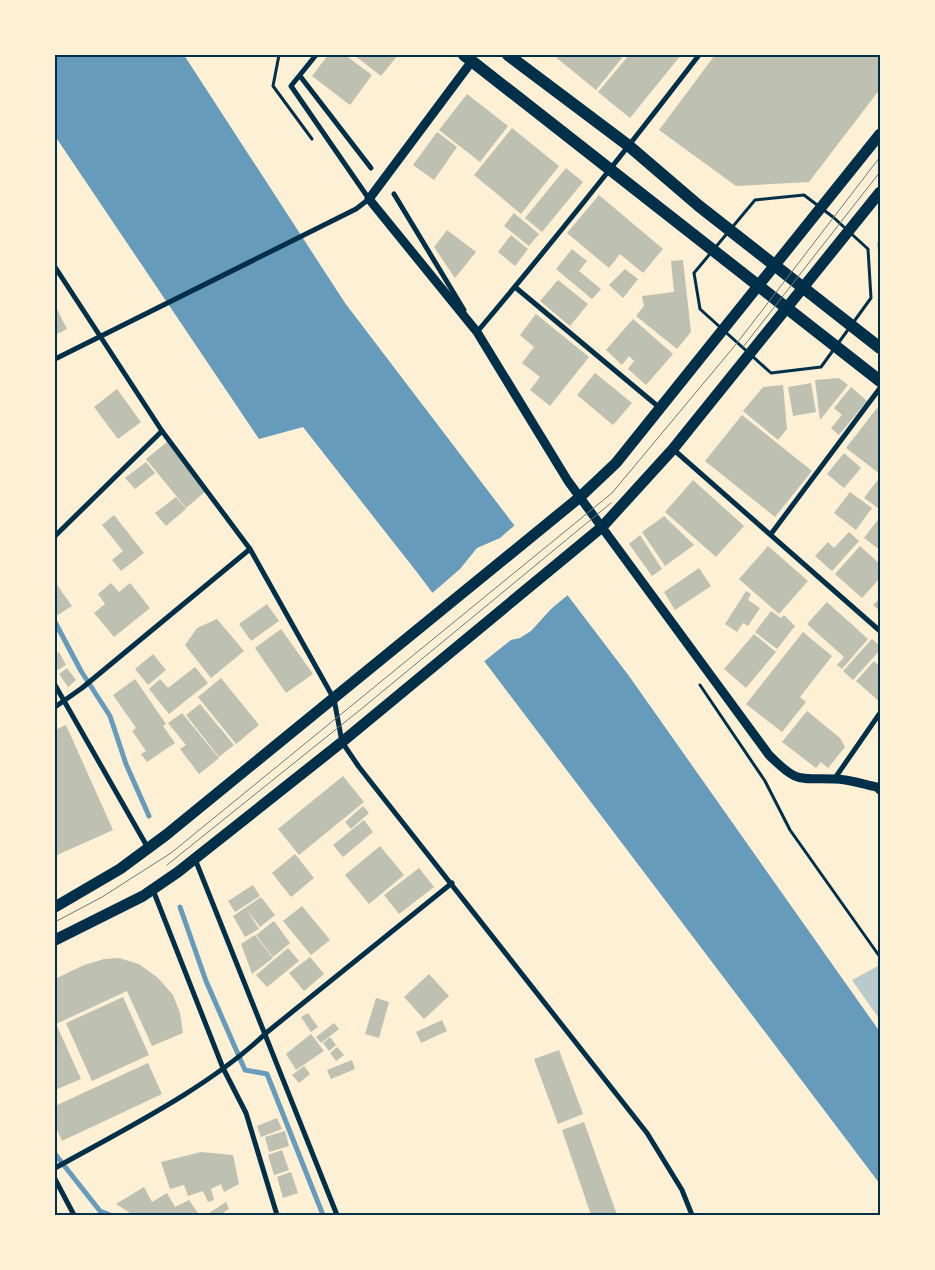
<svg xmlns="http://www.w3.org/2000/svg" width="935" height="1270" font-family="'Sofia Sans Condensed',sans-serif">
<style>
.green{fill:#b9caca}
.water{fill:#669bbc}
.pier{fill:#fdf0d5}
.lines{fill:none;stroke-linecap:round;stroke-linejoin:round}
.stream{stroke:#669bbc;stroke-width:5}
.building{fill:#bec0b2}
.path{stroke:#003049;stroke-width:3}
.minor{stroke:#003049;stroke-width:5}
.tertiary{stroke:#003049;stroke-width:9}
.primary{stroke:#003049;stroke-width:11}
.trunk{stroke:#003049;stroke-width:12}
.tram{stroke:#657d81;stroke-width:1}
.neatline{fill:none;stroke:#003049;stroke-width:2}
</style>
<rect width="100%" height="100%" fill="#fdf0d5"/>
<!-- green -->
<polygon class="green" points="880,965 880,1020 852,980"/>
<!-- water -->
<polygon class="water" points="55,55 184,55 345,303 629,676 880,1032 880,1184 416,571 303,427 259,439 55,136"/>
<!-- pier -->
<polygon class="pier" points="516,524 569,594 551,609 531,631 520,638 511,640 482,663 430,595 460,569 477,548 500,538"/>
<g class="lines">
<!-- stream -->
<g class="stream">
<polyline points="55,622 81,671 110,716 126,764 149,816"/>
<polyline points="180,907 206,981 245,1070 267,1074 323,1215"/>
<polyline points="55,1154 100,1211 110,1215"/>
</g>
</g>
<!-- building -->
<g class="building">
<polygon points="328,55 345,55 372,75 350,105 312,76"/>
<polygon points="354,55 398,55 381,76"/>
<polygon points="553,55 618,55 622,58 596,90"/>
<polygon points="629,55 681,55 630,118 598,92"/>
<polygon points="715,55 880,55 880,89 809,182 736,186 659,130"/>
<polygon points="467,94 508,126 480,162 439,130"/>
<polygon points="512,128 559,166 521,214 474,175"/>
<polygon points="437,132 457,147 434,180 413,165"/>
<polygon points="566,168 583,182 542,232 525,218"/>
<polygon points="599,195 663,249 643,273 620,254 609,268 567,233"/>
<polygon points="514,213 539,234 529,246 504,226"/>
<polygon points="447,230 476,252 455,278 434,247"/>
<polygon points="511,235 528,249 515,266 498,252"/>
<polygon points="880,240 880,262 879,262 877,243"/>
<polygon points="572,249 587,261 579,271 601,289 592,299 556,269"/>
<polygon points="683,260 691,332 677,349 636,316 644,306 642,296 674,292 671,261"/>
<polygon points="625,269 638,279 623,298 609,285"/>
<polygon points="558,280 588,304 570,326 540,301"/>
<polygon points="55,305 67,329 55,335"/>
<polygon points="536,314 589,357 550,406 530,390 540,377 522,363 534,347 520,335"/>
<polygon points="633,319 673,354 646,385 628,369 634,361 629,356 622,365 606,350"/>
<polygon points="595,373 632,403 613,425 577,395"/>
<polygon points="839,378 848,385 820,420 815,380"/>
<polygon points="811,383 816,412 793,416 788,387"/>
<polygon points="783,385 787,429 778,440 743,411 763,387"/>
<polygon points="851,387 867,401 839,435 831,428 842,415 834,408"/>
<polygon points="117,389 141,422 118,439 94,407"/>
<polygon points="877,408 880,410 880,474 846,448"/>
<polygon points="742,415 812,471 775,517 705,461"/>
<polygon points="167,442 206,491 186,508 146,459"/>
<polygon points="844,453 861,468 844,488 827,474"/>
<polygon points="146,462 155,473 135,489 125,478"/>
<polygon points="880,477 880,505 878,508 864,498"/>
<polygon points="693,480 744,526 716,557 665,512"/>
<polygon points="850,492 872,508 856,530 834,513"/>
<polygon points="176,497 186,509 166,526 155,513"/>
<polygon points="114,515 144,553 121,571 112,560 123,551 102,525"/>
<polygon points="664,516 694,545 665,566 642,532"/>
<polygon points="880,517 880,550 864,538"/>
<polygon points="849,532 859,541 832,571 815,556 828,542 834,548"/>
<polygon points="640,535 662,569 652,576 629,544"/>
<polygon points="768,546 808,581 779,614 739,579"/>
<polygon points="860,546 880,564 880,578 862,598 835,574"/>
<polygon points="699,568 711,586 675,610 664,592"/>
<polygon points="55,582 72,606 58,615 55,610"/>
<polygon points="111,583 119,592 130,583 150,608 114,637 94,613 105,604 98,594"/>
<polygon points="746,591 751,594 748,600 760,608 748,626 743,623 737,632 725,624"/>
<polygon points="880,598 880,611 873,605"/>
<polygon points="827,602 868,639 842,669 837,665 844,657 807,624"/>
<polygon points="267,604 279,621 251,641 239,624"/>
<polygon points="771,611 781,618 784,615 795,626 777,649 755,632"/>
<polygon points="217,619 244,651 211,678 185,645 197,628"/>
<polygon points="281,629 313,674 286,693 255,648"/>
<polygon points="803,632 832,656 800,697 806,702 782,732 746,704"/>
<polygon points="754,634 776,652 746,688 724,669"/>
<polygon points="872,639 880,646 880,650 853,680 843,671"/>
<polygon points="59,652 66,665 58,670 55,665 55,654"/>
<polygon points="153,654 166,670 148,685 135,669"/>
<polygon points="874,661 880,667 880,702 856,681"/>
<polygon points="195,667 208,683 169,714 149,689 160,679 168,688"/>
<polygon points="67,668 76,680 68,687 59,674"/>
<polygon points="221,678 259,725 236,744 198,697"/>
<polygon points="135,679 166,724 163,726 175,743 147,762 141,754 146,751 132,731 136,728 113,695"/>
<polygon points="200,704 234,745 219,757 186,715"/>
<polygon points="807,711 840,738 845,747 828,768 821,762 816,768 782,742"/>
<polygon points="182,713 219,758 199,774 180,749 186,745 168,723"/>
<polygon points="66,725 113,830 55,856 55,730"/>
<polygon points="343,776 364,802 299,855 278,829"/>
<polygon points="363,806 369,813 351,829 345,822"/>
<polygon points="364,820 373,832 343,857 333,845"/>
<polygon points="380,846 404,875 369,904 345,875"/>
<polygon points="295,854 314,878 291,897 272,873"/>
<polygon points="419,868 434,887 399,914 384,895"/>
<polygon points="253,885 260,896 235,912 228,901"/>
<polygon points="261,897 275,915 260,927 247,910 259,929 245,937 233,916"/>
<polygon points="302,906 330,940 311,955 283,921"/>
<polygon points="274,921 290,943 273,957 256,935"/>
<polygon points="255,935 273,958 252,974 241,944"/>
<polygon points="288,948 299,961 267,987 256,975"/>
<polygon points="310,957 324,974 304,991 289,973"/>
<polygon points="119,958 139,964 158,978 173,995 180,1013 183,1033 152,1046 127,991 56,1024 81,1079 55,1090 55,979 84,965 104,959"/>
<polygon points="429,974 449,996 424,1019 404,997"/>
<polygon points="123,997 149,1055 92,1081 66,1023"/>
<polygon points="376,998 389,1002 379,1038 365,1034"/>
<polygon points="308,1013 318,1027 311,1032 301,1017"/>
<polygon points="442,1020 447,1031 421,1043 416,1032"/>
<polygon points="334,1023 339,1029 321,1043 316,1037"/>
<polygon points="311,1034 324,1051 296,1070 286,1054"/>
<polygon points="330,1037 336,1045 329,1051 323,1043"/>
<polygon points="337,1047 344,1055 336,1061 330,1053"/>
<polygon points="559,1050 583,1114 558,1124 534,1059"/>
<polygon points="352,1060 355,1069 331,1079 327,1070"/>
<polygon points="148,1063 162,1094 62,1141 55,1125 55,1106"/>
<polygon points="304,1066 310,1074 299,1083 292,1075"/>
<polygon points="277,1118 282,1129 261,1137 257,1126"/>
<polygon points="584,1122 617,1215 591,1215 562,1130"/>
<polygon points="285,1131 289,1146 269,1152 265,1137"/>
<polygon points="282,1150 289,1170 274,1175 268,1155"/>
<polygon points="201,1152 233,1155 239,1184 224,1192 221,1184 211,1189 214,1200 208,1202 203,1191 188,1196 184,1185 170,1189 161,1162"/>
<polygon points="291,1172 298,1193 283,1198 277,1177"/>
<polygon points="144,1187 152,1202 167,1193 175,1207 189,1200 198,1213 133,1215 116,1204"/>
<polygon points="226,1202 229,1209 220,1215 206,1215"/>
</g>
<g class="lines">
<!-- path -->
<g class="path">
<polyline points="279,55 273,86 312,139"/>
<polygon points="804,195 833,217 868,249 871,298 821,367 771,373 700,309 694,273 755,200"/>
<polyline points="700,685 765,781 790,830 880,957"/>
</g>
<!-- minor -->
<g class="minor">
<polyline points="300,76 371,168"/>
<polyline points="394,194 464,310"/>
<polyline points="55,267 162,431 250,549 334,699 342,742 359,767 647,1133 682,1190 692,1215"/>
<polyline points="515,287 660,408"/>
<path d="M476 330 477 332C553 242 627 149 699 55"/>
<polyline points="55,359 356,209 369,199 291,86 316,55"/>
<polyline points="674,450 880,631"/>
<polyline points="771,534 880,388"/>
<polyline points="55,536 162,431"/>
<polyline points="55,685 148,848"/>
<polyline points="55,707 82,688 250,549"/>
<polyline points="835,778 880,713"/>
<polyline points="195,859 337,1215"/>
<polyline points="153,890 223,1068 246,1113 277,1215"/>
<path d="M55 1168C123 1130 210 1087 266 1033L452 883"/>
<polyline points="55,1179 74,1215"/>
</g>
<!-- tertiary -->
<path class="tertiary" d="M472 61 369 199 477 332 568 481 769 755C797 783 797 778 834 779 848 779 863 784 877 787L880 790"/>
<!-- primary -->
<g class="primary">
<polyline points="55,907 120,869 166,835 580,497 616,463 880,134"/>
<polyline points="55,940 143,896 178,872 342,742 602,527 673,449 880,192"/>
</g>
<!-- trunk -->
<g class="trunk">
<polyline points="464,55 880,381"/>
<polyline points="508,55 629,146 699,206 880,348"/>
</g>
<!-- tram -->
<g class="tram">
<polyline points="743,347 880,172"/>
<polyline points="167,865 360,710 611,503"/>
<polyline points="55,922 102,897 171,853 612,493 737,343 880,157"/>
</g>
</g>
<!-- border -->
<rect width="935" height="1270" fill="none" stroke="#fdf0d5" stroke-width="112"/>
<rect x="56" y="56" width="823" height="1158" class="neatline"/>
</svg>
